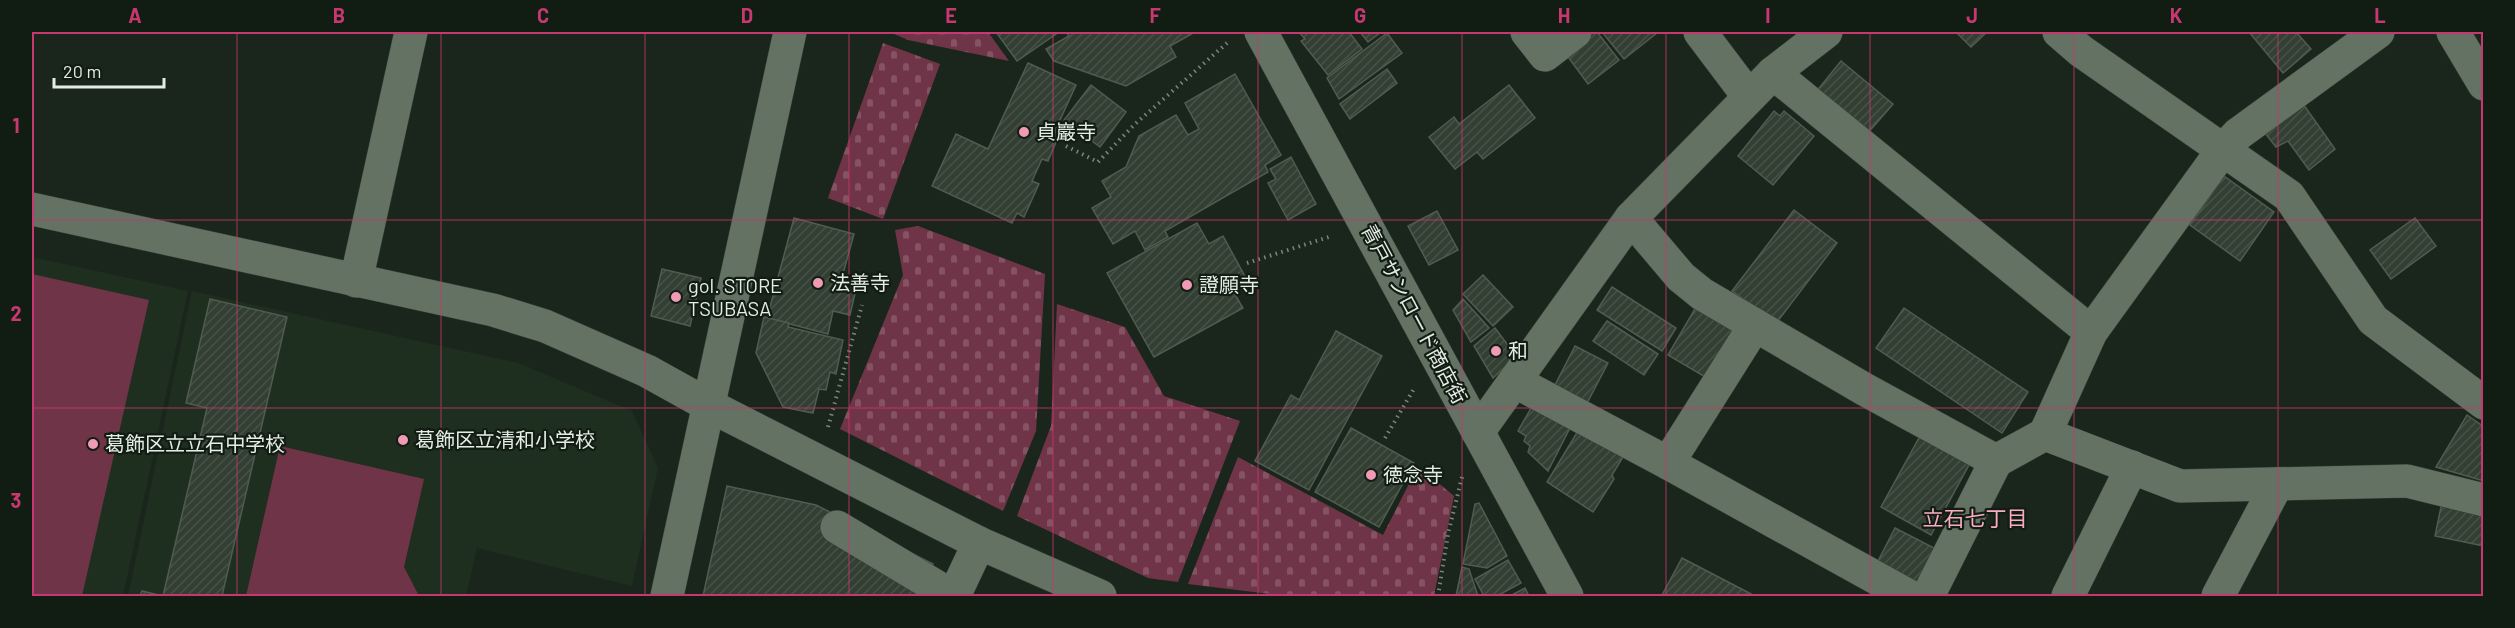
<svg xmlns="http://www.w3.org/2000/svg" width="2515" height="628" font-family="Barlow,'Noto Sans JP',sans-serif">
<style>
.built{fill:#1e2f1f}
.green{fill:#703449}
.cemetery{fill:url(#cemetery-stones)}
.building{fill:url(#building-hatch);stroke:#4f5c4f;stroke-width:1.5}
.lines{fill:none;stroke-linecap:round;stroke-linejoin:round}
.minor-casing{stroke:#364037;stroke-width:34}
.path{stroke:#7c857c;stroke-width:4;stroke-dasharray:1.5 4.5;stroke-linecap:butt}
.minor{stroke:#647264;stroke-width:33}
.grid{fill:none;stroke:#c73870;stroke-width:1.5;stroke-opacity:0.55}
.poi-dot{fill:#f09ab6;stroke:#111c12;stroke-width:2}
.labels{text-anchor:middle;stroke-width:4.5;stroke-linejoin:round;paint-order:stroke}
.poi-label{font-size:20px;fill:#e5ece5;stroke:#111c12;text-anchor:start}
.street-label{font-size:20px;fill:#e5ece5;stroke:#111c12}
.neighbourhood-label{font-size:21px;fill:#fbaac4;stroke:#111c12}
.neatline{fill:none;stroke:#c73870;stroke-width:2}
.grid-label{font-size:20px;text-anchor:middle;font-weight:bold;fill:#c73870}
</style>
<defs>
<pattern id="cemetery-stones" width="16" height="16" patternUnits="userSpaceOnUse" patternTransform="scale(1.5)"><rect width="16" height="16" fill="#703449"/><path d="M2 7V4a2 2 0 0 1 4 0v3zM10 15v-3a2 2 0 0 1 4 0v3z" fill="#845263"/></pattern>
<pattern id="building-hatch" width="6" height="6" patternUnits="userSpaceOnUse" patternTransform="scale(1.5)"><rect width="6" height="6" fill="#333f33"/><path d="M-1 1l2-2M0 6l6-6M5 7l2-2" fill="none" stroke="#475247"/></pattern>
</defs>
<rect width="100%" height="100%" fill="#1a261b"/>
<!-- built -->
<g class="built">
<polygon points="32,257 188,291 123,596 32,596"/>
<polygon points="192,291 518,363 632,411 658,468 632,586 477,548 466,596 128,596"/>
</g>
<!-- green -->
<g class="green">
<polygon points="32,274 149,300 82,596 32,596"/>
<polygon points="280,446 424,479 404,567 419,596 246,596"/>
</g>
<!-- cemetery -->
<g class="cemetery">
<polygon points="890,32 988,32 1009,61 908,40"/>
<polygon points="883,43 940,64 883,219 828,198"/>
<polygon points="918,226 1045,274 1036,431 1003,511 840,429 903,275 895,230"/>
<polygon points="1057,304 1125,327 1164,396 1240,421 1178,582 1148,578 1017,516 1051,426"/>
<polygon points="1238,457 1383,535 1418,466 1454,496 1434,596 1286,596 1188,584"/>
</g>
<!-- building -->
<g class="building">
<polygon points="996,32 1059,32 1017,61"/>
<polygon points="1066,32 1195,32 1170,46 1176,57 1126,86 1054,61 1046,49 1069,36"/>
<polygon points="1299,32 1349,32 1362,49 1328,75 1301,41 1305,39"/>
<polygon points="1360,32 1381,32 1368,42"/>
<polygon points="1591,32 1597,32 1619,60 1588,84 1565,53"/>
<polygon points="1602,32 1656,32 1657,33 1624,59"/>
<polygon points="1956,32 1987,32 1971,47"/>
<polygon points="2249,32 2296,32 2311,49 2283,73"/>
<polygon points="1387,33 1402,53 1339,99 1327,78"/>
<polygon points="1841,61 1893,104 1867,134 1816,92"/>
<polygon points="1028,63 1076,85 1055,131 1060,133 1048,161 1042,159 1032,181 1039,184 1024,217 1017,213 1012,223 932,186 956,134 988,149"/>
<polygon points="1387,69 1397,83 1350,119 1340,104"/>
<polygon points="1235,74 1281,155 1265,165 1268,172 1165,231 1168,237 1145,250 1135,231 1113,244 1092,208 1111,197 1102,181 1126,167 1139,136 1176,115 1188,135 1199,129 1185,103"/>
<polygon points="1091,85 1126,112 1100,147 1064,120"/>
<polygon points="1509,85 1535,118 1483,159 1477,152 1455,169 1429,137 1454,117 1459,124"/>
<polygon points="2301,101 2335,149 2309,170 2288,141 2276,147 2261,128"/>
<polygon points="1774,111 1780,116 1784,111 1814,136 1773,185 1738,156"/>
<polygon points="1291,157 1316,204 1288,220 1268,183 1276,179 1270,169"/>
<polygon points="2224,176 2274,212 2240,261 2190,225"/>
<polygon points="1794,210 1837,243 1777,322 1732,291"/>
<polygon points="1437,211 1458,250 1429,265 1408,226"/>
<polygon points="794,218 854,234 841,281 857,285 850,315 833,311 828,334 767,318"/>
<polygon points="2415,218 2436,246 2391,279 2370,250"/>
<polygon points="1197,223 1209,244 1223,236 1247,280 1231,288 1243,308 1154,357 1107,273"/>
<polygon points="662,269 701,278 690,326 651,316"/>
<polygon points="1483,275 1513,307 1493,326 1463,294"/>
<polygon points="1612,287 1676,328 1662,351 1597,310"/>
<polygon points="210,299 287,317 222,596 140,596 142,591 163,596 207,408 186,403"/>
<polygon points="1463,299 1489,328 1471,342 1453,310"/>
<polygon points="1696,307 1740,334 1712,381 1668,355"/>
<polygon points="1904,308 2028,392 2002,433 1876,348"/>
<polygon points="764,317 789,323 788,327 843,340 836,374 830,372 826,390 819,389 813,413 783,407 756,353"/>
<polygon points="1607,321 1658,354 1644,375 1593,341"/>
<polygon points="1495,328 1516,356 1493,378 1474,346"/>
<polygon points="1336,331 1382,356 1309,490 1255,461 1291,395 1299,400"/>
<polygon points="1575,346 1608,363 1586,405 1553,389"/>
<polygon points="1535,401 1571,426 1548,471 1528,452 1530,446 1524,441 1526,436 1518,431"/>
<polygon points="2467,415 2484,427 2484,481 2436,467"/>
<polygon points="1581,426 1626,452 1612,475 1614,479 1593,512 1547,482"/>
<polygon points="1351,428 1414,463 1379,527 1315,492"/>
<polygon points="1920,436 1970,463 1931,535 1881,507"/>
<polygon points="727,486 816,505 933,564 925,596 703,596"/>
<polygon points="2442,502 2484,511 2484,546 2435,536"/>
<polygon points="1479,503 1507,556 1487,568 1463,564 1475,504"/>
<polygon points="1895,528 1936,549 1916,588 1875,567"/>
<polygon points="1682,558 1755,596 1665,596 1662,595"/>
<polygon points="1508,560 1521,583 1497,596 1484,596 1475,579"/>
<polygon points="1462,567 1469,569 1478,596 1456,596"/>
<polygon points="1525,588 1529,596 1510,596"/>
</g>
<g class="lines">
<!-- minor casing -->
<g class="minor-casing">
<g id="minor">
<polyline points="1261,32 1567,596"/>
<polyline points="1527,32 1545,55 1575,32"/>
<polyline points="1700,32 1749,97"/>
<polyline points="2059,32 2081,51 2289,196 2373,320 2484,403"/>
<polyline points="2453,32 2484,84"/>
<polyline points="1773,73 2091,332"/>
<polyline points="32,209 493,310 545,326 647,371 710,406 979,543 1100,596"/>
<polyline points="1631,218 1681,277 1702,294 1864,389 1996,461 2045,434 2180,486 2407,481 2484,500"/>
<polyline points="356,281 411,32"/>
<polyline points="1516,382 1668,463 1909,596"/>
<polyline points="1478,432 1631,218 1773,73 1826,32"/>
<polyline points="2045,434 2091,332 2222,151 2238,134 2378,32"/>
<polyline points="1668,463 1755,325"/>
<polyline points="837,527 952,596"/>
<polyline points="667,596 790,32"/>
<polyline points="954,596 979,543"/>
<polyline points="1928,596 1996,461"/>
<polyline points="2068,596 2132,467"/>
<polyline points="2218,596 2277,484"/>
</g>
</g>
<!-- path -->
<g class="path">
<polyline points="1066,146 1098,162 1134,125 1227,43"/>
<polyline points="1247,263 1332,236"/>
<polyline points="828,427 862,305"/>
<polyline points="1385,438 1415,387"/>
<polyline points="1438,596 1448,534 1462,477"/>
</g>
<!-- minor -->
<use href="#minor" class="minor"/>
</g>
<!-- grid -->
<path class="grid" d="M237 32V596M441 32V596M645 32V596M849 32V596M1053 32V596M1258 32V596M1462 32V596M1666 32V596M1870 32V596M2074 32V596M2278 32V596M32 220H2484M32 408H2484"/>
<!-- markers -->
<g class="poi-dot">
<circle cx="1024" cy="132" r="6"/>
<circle cx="818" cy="283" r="6"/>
<circle cx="1187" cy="285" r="6"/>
<circle cx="676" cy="297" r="6"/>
<circle cx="1496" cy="351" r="6"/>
<circle cx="403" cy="440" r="6"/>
<circle cx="93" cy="444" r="6"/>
<circle cx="1371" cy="475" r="6"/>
</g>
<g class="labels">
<!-- poi labels -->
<g class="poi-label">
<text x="1036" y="139">貞巖寺</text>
<text x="830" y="290">法善寺</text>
<text x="1199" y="292">證願寺</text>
<text x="688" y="293">gol. STORE<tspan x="688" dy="23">TSUBASA</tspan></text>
<text x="1508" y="358">和</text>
<text x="415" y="447">葛飾区立清和小学校</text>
<text x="105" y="451">葛飾区立立石中学校</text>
<text x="1383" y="482">徳念寺</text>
</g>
<!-- street labels -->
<g class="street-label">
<text transform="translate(1414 314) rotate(62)" y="7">青戸サンロード商店街</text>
</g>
<!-- neighbourhood labels -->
<g class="neighbourhood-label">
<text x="1975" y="526">立石七丁目</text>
</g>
</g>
<!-- border -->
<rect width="2515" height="628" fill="none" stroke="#111c12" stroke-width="66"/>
<!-- scale -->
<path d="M54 78v9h110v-9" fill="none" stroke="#e5ece5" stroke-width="3"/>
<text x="63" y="78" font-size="18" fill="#e5ece5" stroke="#111c12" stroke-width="4.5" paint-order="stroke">20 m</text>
<rect x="33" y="33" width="2449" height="562" class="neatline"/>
<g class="grid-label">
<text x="135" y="23">A</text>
<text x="339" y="23">B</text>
<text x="543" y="23">C</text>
<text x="747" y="23">D</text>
<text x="951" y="23">E</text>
<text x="1155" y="23">F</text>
<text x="1360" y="23">G</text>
<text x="1564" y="23">H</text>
<text x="1768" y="23">I</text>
<text x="1972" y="23">J</text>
<text x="2176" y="23">K</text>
<text x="2380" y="23">L</text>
<text x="16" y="133">1</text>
<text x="16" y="321">2</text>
<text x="16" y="508">3</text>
</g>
</svg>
